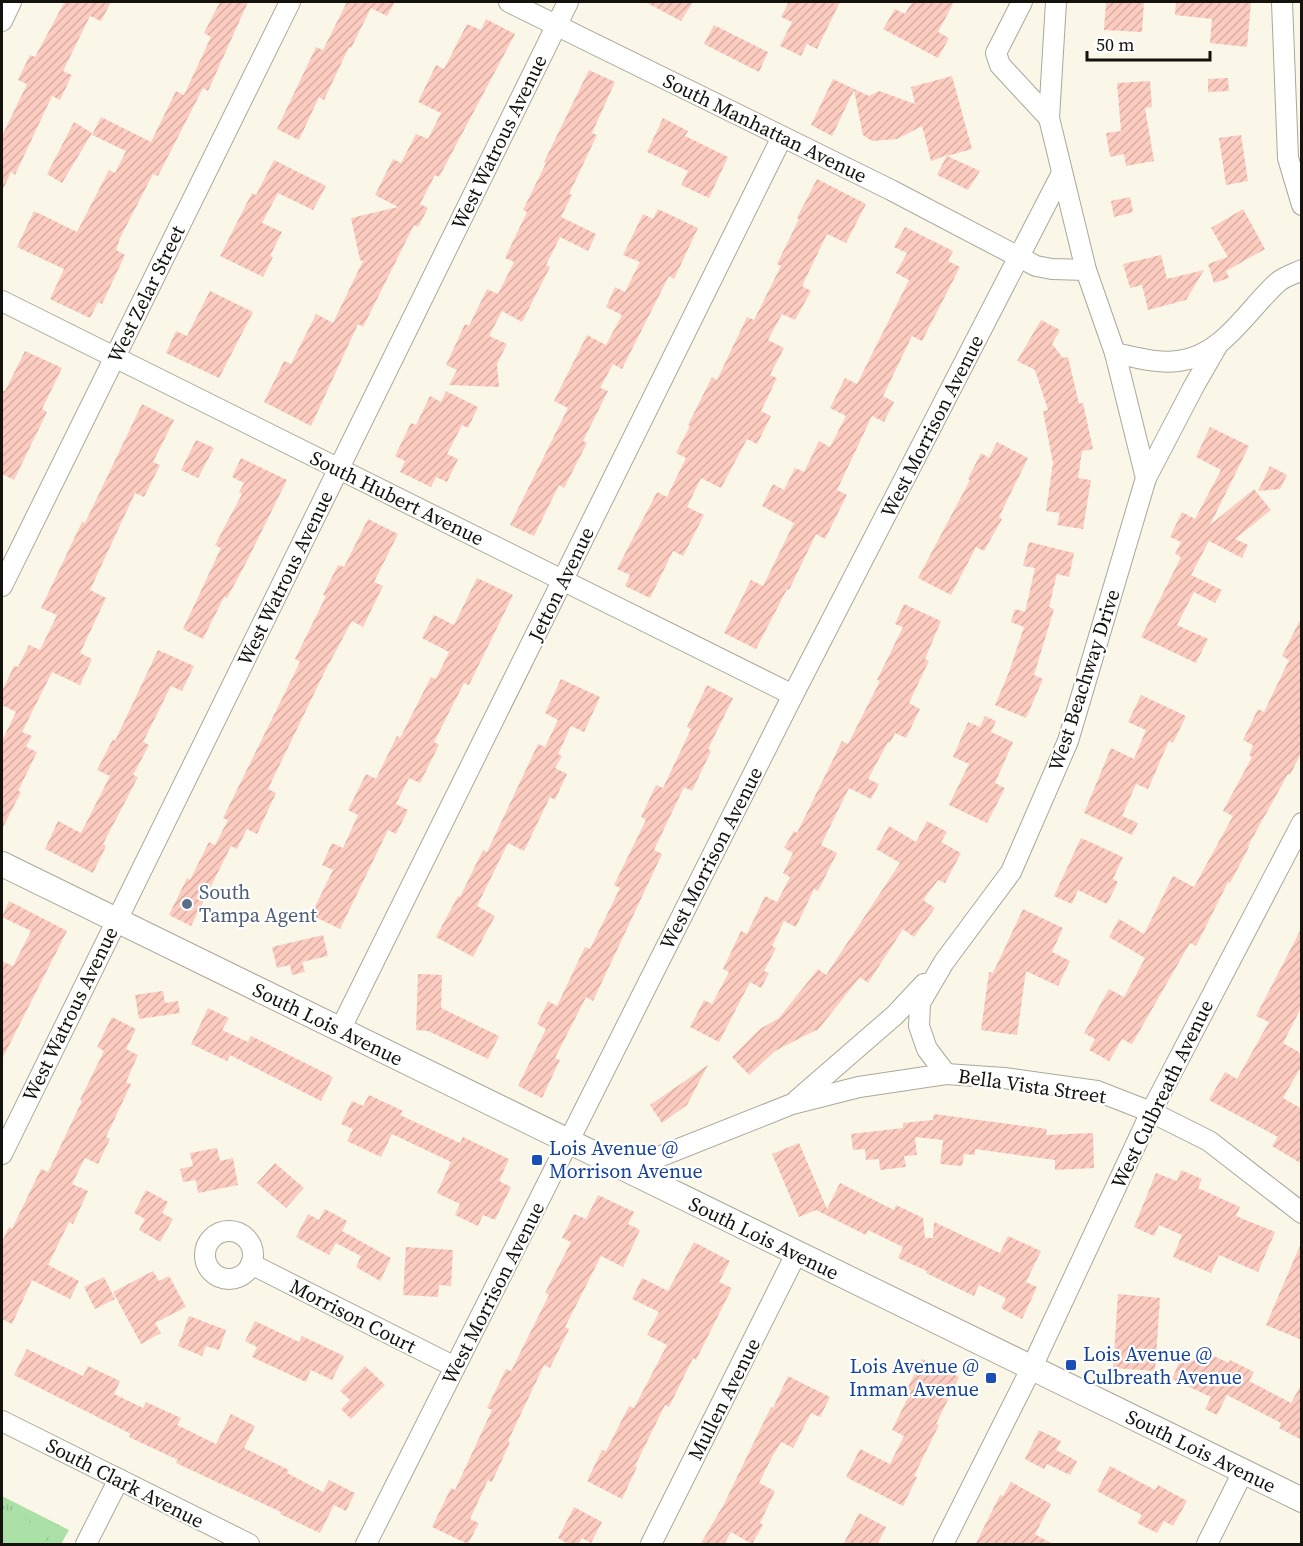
<svg xmlns="http://www.w3.org/2000/svg" width="1303" height="1546" font-family="'Source Serif 4',serif">
<style>
.park{fill:url(#park-tufts)}
.garden{fill:#abe0a7}
.building{fill:url(#building-hatch)}
.lines{fill:none;stroke-linecap:round;stroke-linejoin:round}
.minor-casing{stroke:#aba89a;stroke-width:22}
.tertiary-casing{stroke:#aba89a;stroke-width:26}
.minor{stroke:#fff;stroke-width:20}
.tertiary{stroke:#fff;stroke-width:24}
.service-dot{fill:#5c6f8a;stroke:#fff;stroke-width:2}
.transit-dot{fill:#1a4fb4;stroke:#fff;stroke-width:2}
.labels{text-anchor:middle;stroke-width:4.5;stroke-linejoin:round;paint-order:stroke}
.street-label{font-size:20px;fill:#13120d;stroke:#fff}
.service-label{font-size:20px;fill:#4e5e75;stroke:#fff;text-anchor:start}
.transit-label{font-size:20px;fill:#164399;stroke:#fff;text-anchor:start}
</style>
<defs>
<pattern id="park-tufts" width="24" height="20" patternUnits="userSpaceOnUse" patternTransform="scale(1.5)"><rect width="24" height="20" fill="#abe0a7"/><path d="M3 7l-1-3M5 7V3M7 7l1-3M15 17l-1-3M17 17v-4M19 17l1-3" fill="none" stroke="#92bf8f"/></pattern>
<pattern id="building-hatch" width="6" height="6" patternUnits="userSpaceOnUse" patternTransform="scale(1.5)"><rect width="6" height="6" fill="#fdccc1"/><path d="M-1 1l2-2M0 6l6-6M5 7l2-2" fill="none" stroke="#d8aea5"/></pattern>
</defs>
<rect width="100%" height="100%" fill="#faf7e8"/>
<!-- park -->
<polygon class="park" points="2,1496 69,1530 61,1544 2,1544"/>
<!-- garden -->
<polygon class="garden" points="2,1508 50,1533 44,1544 13,1544 2,1539"/>
<!-- building -->
<g class="building">
<polygon points="62,2 111,2 101,21 90,16 63,71 72,75 60,100 52,96 15,175 11,172 2,191 2,136 27,84 18,80 30,55 35,57 64,3"/>
<polygon points="220,2 248,2 208,91 203,88 158,176 153,174 120,238 116,250 125,255 102,304 98,302 90,318 50,299 64,269 17,247 34,211 77,232 109,170 115,173 126,151 92,135 101,117 151,142 176,91 184,95 211,37 204,33"/>
<polygon points="347,2 395,2 387,16 371,8 351,48 349,47 324,100 319,97 299,140 277,129 316,47 323,50"/>
<polygon points="645,2 693,2 681,21"/>
<polygon points="789,2 840,2 817,49 807,44 801,56 780,46 792,22 781,17"/>
<polygon points="912,2 954,2 938,32 949,38 938,58 883,29 895,9 905,14"/>
<polygon points="1106,2 1144,2 1142,32 1104,30"/>
<polygon points="1176,2 1251,2 1247,47 1210,43 1212,19 1175,15"/>
<polygon points="486,19 515,34 439,177 435,175 420,204 428,208 418,227 414,225 363,327 358,324 311,426 264,402 284,361 291,364 316,314 333,323 363,261 360,260 351,218 398,207 375,195 393,159 401,163 416,134 428,139 441,113 418,102 436,65 444,69 467,24 481,30"/>
<polygon points="714,25 768,52 759,72 704,44"/>
<polygon points="589,70 615,82 592,133 597,135 569,194 572,195 561,217 596,234 588,251 560,237 546,265 550,267 522,322 502,311 489,336 507,344 497,364 499,387 449,385 457,370 446,365 465,324 469,326 487,289 498,294 514,262 505,258 527,212 523,210 546,163 544,162"/>
<polygon points="952,76 972,149 947,156 980,171 968,190 937,175 947,155 931,161 922,126 897,139 872,141 863,135 854,90 832,136 811,125 833,79 869,96 879,91 915,104 911,87"/>
<polygon points="1228,78 1229,91 1208,92 1208,79"/>
<polygon points="1150,81 1152,107 1145,108 1154,161 1126,166 1124,154 1110,157 1106,133 1121,131 1117,83"/>
<polygon points="663,118 688,131 685,136 728,157 709,198 681,185 688,171 647,152"/>
<polygon points="74,122 92,133 62,183 47,174"/>
<polygon points="1241,135 1248,181 1226,185 1219,138"/>
<polygon points="274,160 326,186 313,210 278,193 262,223 282,232 270,256 273,257 263,277 220,256 252,193 256,195"/>
<polygon points="817,179 866,204 846,243 827,234 802,286 811,291 795,320 782,314 768,340 784,348 770,375 777,378 761,411 771,416 757,444 747,439 721,488 701,478 687,507 704,515 683,556 673,551 650,598 625,586 630,575 617,569 657,492 667,497 686,458 676,453 690,426 688,425 712,377 717,380 747,317 754,320 781,266 777,264 799,219 797,218"/>
<polygon points="1130,197 1133,212 1114,217 1111,201"/>
<polygon points="658,209 698,228 674,279 669,276 622,369 613,364 600,388 608,391 583,441 587,443 564,488 559,485 534,536 510,525 568,408 554,401 587,335 606,345 622,315 606,307 615,287 625,292 640,262 623,255 643,214 653,219"/>
<polygon points="1243,209 1265,249 1226,271 1229,278 1214,283 1208,264 1228,257 1211,228"/>
<polygon points="905,227 953,251 948,261 960,267 922,341 912,336 883,396 894,402 884,422 872,416 837,490 847,495 825,539 816,534 789,590 787,589 756,649 724,633 751,580 763,586 794,523 762,506 773,484 784,490 795,468 804,472 819,441 830,447 846,416 830,408 845,378 857,384 909,280 896,273 907,253 894,247"/>
<polygon points="1161,255 1167,279 1204,270 1186,300 1148,310 1142,285 1130,288 1123,264"/>
<polygon points="210,291 253,312 219,378 166,353 176,331 187,336"/>
<polygon points="1041,320 1060,330 1052,344 1063,358 1068,357 1079,404 1083,403 1093,449 1082,451 1078,478 1091,480 1083,529 1057,525 1060,513 1046,511 1053,463 1043,411 1048,410 1035,370 1017,361"/>
<polygon points="25,351 62,368 42,409 47,412 14,480 2,474 2,390 5,391"/>
<polygon points="446,391 478,407 468,428 462,425 447,454 458,459 447,482 436,477 431,487 400,472 405,461 395,456 411,423 416,425 430,396 441,402"/>
<polygon points="142,404 174,420 153,462 160,465 144,497 135,493 90,590 106,598 80,653 92,659 80,685 52,672 22,732 32,736 26,747 37,752 18,791 21,792 2,829 2,741 16,712 2,705 2,691 14,666 18,667 29,645 40,650 57,615 41,608 82,522 85,523"/>
<polygon points="1210,427 1249,446 1210,525 1254,489 1271,510 1235,539 1248,545 1242,558 1209,541 1191,575 1222,590 1215,603 1194,592 1177,625 1208,639 1196,663 1141,637 1181,557 1175,554 1181,542 1170,537 1182,512 1195,519 1221,470 1196,457"/>
<polygon points="196,440 214,448 198,478 181,470"/>
<polygon points="997,442 1028,458 999,517 1002,519 984,551 976,547 951,595 918,578 970,480 968,479 981,453 989,458"/>
<polygon points="241,458 287,480 247,561 227,598 224,597 203,639 183,629 221,548 215,545 242,494 239,492 244,483 232,477"/>
<polygon points="1270,466 1287,475 1280,489 1258,491"/>
<polygon points="368,519 398,534 374,582 383,586 363,627 352,621 324,673 268,789 276,793 257,834 247,829 237,849 231,846 191,926 169,915 187,878 190,880 209,842 215,845 228,820 223,818 300,662 295,659 326,596 323,595 338,565 344,567"/>
<polygon points="1029,542 1074,553 1069,577 1057,574 1049,607 1054,609 1034,675 1043,679 1026,718 995,705 1009,672 1024,627 1011,622 1015,609 1025,612 1035,568 1023,566"/>
<polygon points="477,578 513,595 469,685 464,683 434,742 439,745 420,783 409,778 396,804 408,810 396,834 388,830 340,929 311,915 333,870 322,865 332,843 343,848 358,815 348,810 366,774 376,779 397,736 400,738 431,677 436,679 449,652 422,638 434,615 454,625"/>
<polygon points="904,604 941,621 925,659 929,661 909,703 920,709 906,738 895,733 890,743 888,742 868,779 879,784 871,799 849,788 821,845 837,853 818,891 814,889 796,927 784,921 772,946 776,948 764,971 769,973 761,988 750,982 719,1042 690,1027 704,1000 712,1004 729,972 723,969 741,931 747,934 765,896 777,902 790,877 783,873 793,853 784,848 794,831 797,833 842,741 848,744 880,681 877,680 903,627 895,624"/>
<polygon points="1302,616 1302,751 1290,775 1288,774 1248,846 1249,847 1230,883 1228,882 1196,946 1190,943 1132,1044 1122,1039 1109,1061 1089,1050 1095,1039 1084,1033 1109,989 1124,997 1145,958 1109,937 1119,919 1144,934 1173,876 1194,887 1233,816 1223,811 1252,757 1249,755 1253,745 1243,740 1258,709 1264,712 1289,660 1282,656"/>
<polygon points="158,650 194,666 182,691 171,686 143,742 149,745 133,775 138,777 103,844 106,846 93,873 45,849 58,821 81,833 110,776 97,770 113,739 115,741"/>
<polygon points="561,679 600,697 584,732 571,726 558,754 562,756 555,768 567,774 555,800 550,797 524,851 508,843 477,906 495,916 473,957 436,937 458,896 460,897 483,850 487,852 538,744 545,747 558,720 545,713"/>
<polygon points="707,685 733,698 708,749 711,751 692,791 684,787 654,850 662,854 593,1001 586,997 555,1058 560,1060 542,1098 518,1086 546,1029 537,1024 548,1001 557,1006 585,947 590,949 620,888 614,885 646,820 641,817 656,785 663,788 691,729 687,727"/>
<polygon points="1141,695 1186,716 1173,743 1169,741 1148,789 1136,784 1122,816 1138,823 1132,835 1084,813 1111,748 1134,759 1146,730 1128,722"/>
<polygon points="985,716 996,721 991,732 1013,742 995,783 1005,788 987,823 949,805 969,764 953,757 968,722 980,727"/>
<polygon points="927,821 947,832 941,842 961,853 945,883 938,880 923,900 935,908 914,937 903,929 868,983 860,977 817,1031 816,1030 775,1051 749,1075 732,1057 760,1029 779,1018 818,969 826,975 900,863 876,849 889,826 916,842"/>
<polygon points="1081,838 1123,857 1113,879 1118,882 1107,904 1078,890 1072,904 1054,896"/>
<polygon points="9,901 67,931 2,1059 2,961 13,966 31,931 2,917"/>
<polygon points="1023,909 1063,928 1052,952 1070,961 1058,986 1026,971 1017,1035 981,1030 989,972 993,973"/>
<polygon points="1302,927 1302,1006 1283,1043 1302,1054 1302,1065 1283,1098 1302,1109 1302,1164 1272,1146 1278,1137 1209,1100 1225,1072 1237,1079 1269,1022 1256,1016"/>
<polygon points="323,935 328,956 302,962 305,972 292,975 290,965 277,968 272,947"/>
<polygon points="418,974 442,975 441,1008 499,1036 488,1059 428,1031 416,1030"/>
<polygon points="163,991 165,1003 178,1001 180,1013 139,1019 135,995"/>
<polygon points="208,1008 229,1018 222,1030 248,1042 251,1036 333,1077 321,1101 230,1055 227,1061 191,1044"/>
<polygon points="112,1017 136,1029 126,1049 138,1055 126,1082 131,1084 106,1137 110,1139 98,1164 85,1158 72,1184 88,1191 73,1224 69,1222 48,1265 79,1281 70,1299 32,1280 12,1324 2,1319 2,1242 9,1227 12,1229 41,1169 48,1172 82,1101 80,1100 104,1051 97,1047"/>
<polygon points="708,1065 687,1105 662,1123 650,1105"/>
<polygon points="369,1095 403,1111 400,1115 460,1143 463,1137 509,1159 499,1181 511,1187 495,1220 483,1215 478,1226 455,1215 460,1204 437,1193 451,1162 392,1134 381,1157 347,1141 353,1129 341,1124 352,1101 363,1106"/>
<polygon points="934,1114 1047,1129 1046,1135 1093,1133 1094,1168 1055,1170 1055,1160 975,1149 975,1155 964,1154 962,1166 940,1164 943,1140 915,1137 917,1155 904,1156 906,1167 880,1170 879,1159 866,1160 865,1149 853,1150 851,1134 903,1128 903,1123 933,1120"/>
<polygon points="799,1143 827,1209 840,1183 894,1210 896,1205 923,1218 925,1238 933,1238 934,1222 1000,1253 1008,1236 1041,1251 1026,1282 1037,1287 1022,1319 1001,1308 1006,1298 979,1285 974,1296 926,1273 927,1271 898,1258 903,1247 868,1230 866,1235 816,1210 799,1217 772,1154"/>
<polygon points="217,1148 220,1161 233,1158 238,1185 198,1193 196,1180 183,1182 180,1169 193,1166 190,1153"/>
<polygon points="275,1163 304,1188 286,1208 257,1183"/>
<polygon points="1181,1170 1202,1179 1198,1188 1240,1207 1236,1216 1275,1232 1258,1272 1219,1255 1211,1273 1173,1257 1182,1235 1159,1225 1154,1236 1134,1227 1156,1173 1177,1181"/>
<polygon points="146,1190 168,1202 162,1213 173,1219 160,1242 139,1230 145,1219 134,1213"/>
<polygon points="598,1195 634,1212 628,1224 640,1230 623,1267 601,1256 565,1327 569,1329 550,1368 544,1365 508,1441 510,1442 492,1482 488,1480 470,1519 479,1523 468,1544 432,1527 451,1488 455,1490 492,1410 487,1408 506,1369 511,1371 549,1295 545,1293 571,1242 562,1238 574,1214 586,1219"/>
<polygon points="325,1209 347,1221 342,1231 391,1258 380,1281 356,1267 361,1256 336,1243 329,1255 296,1237 308,1214 319,1220"/>
<polygon points="1302,1241 1302,1340 1266,1325"/>
<polygon points="694,1242 730,1261 719,1282 732,1288 696,1360 693,1358 669,1407 665,1405 635,1466 637,1467 622,1499 587,1481 602,1450 606,1451 629,1406 634,1408 667,1345 647,1335 659,1312 632,1299 642,1278 668,1291"/>
<polygon points="406,1247 453,1250 451,1286 439,1285 438,1297 403,1295"/>
<polygon points="153,1271 159,1281 169,1276 186,1307 155,1323 161,1333 141,1344 113,1292"/>
<polygon points="104,1277 115,1299 95,1309 84,1287"/>
<polygon points="1118,1294 1160,1298 1155,1371 1113,1368"/>
<polygon points="189,1316 226,1330 219,1350 206,1346 202,1356 178,1346"/>
<polygon points="255,1321 299,1342 302,1336 344,1356 332,1380 311,1370 306,1382 252,1357 257,1347 245,1341"/>
<polygon points="27,1349 83,1376 88,1366 120,1381 114,1394 143,1408 146,1402 181,1418 177,1425 216,1444 231,1414 255,1426 244,1448 289,1470 287,1473 323,1492 329,1480 355,1493 346,1511 334,1505 320,1533 280,1514 281,1512 176,1463 178,1460 129,1437 131,1434 14,1375"/>
<polygon points="1198,1349 1229,1363 1230,1360 1254,1372 1249,1381 1291,1403 1302,1383 1302,1440 1279,1428 1281,1423 1227,1395 1217,1415 1205,1409 1211,1397 1172,1379 1182,1356 1193,1361"/>
<polygon points="922,1359 959,1377 936,1424 939,1425 914,1476 917,1477 903,1506 846,1477 860,1449 890,1464 904,1436 892,1430 911,1391 907,1389"/>
<polygon points="365,1366 385,1385 351,1419 341,1409 350,1400 340,1391"/>
<polygon points="788,1376 830,1397 820,1417 811,1413 793,1448 781,1442 772,1457 759,1483 775,1491 760,1523 763,1525 752,1544 731,1532 724,1545 700,1545 724,1504 771,1407 773,1408"/>
<polygon points="1039,1430 1061,1441 1056,1450 1077,1461 1070,1475 1047,1464 1044,1469 1025,1459"/>
<polygon points="1110,1466 1155,1490 1158,1485 1187,1501 1173,1526 1164,1521 1157,1533 1137,1523 1142,1515 1097,1491"/>
<polygon points="1011,1482 1051,1504 1035,1534 1054,1545 975,1545 1000,1495 1003,1496"/>
<polygon points="574,1507 602,1522 591,1543 582,1538 578,1545 570,1545 558,1538"/>
<polygon points="859,1513 886,1527 877,1545 843,1545"/>
</g>
<g class="lines">
<!-- minor casing -->
<g class="minor-casing">
<g id="minor">
<polyline points="509,2 891,190 1036,266 1052,269 1086,270"/>
<polyline points="1022,2 996,53 1000,65 1049,118"/>
<polyline points="1282,2 1288,158 1302,205"/>
<polyline points="2,21 11,2"/>
<polyline points="2,301 793,695"/>
<path d="M1115 353C1135 357 1157 364 1178 361 1223 356 1247 310 1277 283 1283 277 1294 274 1302 270"/>
<polyline points="1146,478 1194,386 1217,346"/>
<polyline points="2,586 290,2"/>
<polyline points="340,1030 782,137"/>
<polyline points="946,1074 1004,1078 1097,1091 1151,1112 1209,1141 1302,1213"/>
<polyline points="797,1100 895,1015 924,984"/>
<polyline points="2,1154 568,2"/>
<polyline points="626,1170 792,1104 859,1087 946,1074 927,1049 919,1026 920,1003 944,962 1011,872 1068,741 1146,478 1115,353 1086,270 1049,118 1056,2"/>
<circle cx="229" cy="1255" r="24"/>
<polyline points="251,1264 455,1367"/>
<polyline points="2,1421 249,1544"/>
<polyline points="86,1544 119,1479"/>
<polyline points="366,1544 793,695 1061,175"/>
<polyline points="651,1544 796,1254"/>
<polyline points="943,1544 1031,1369 1151,1112 1302,823"/>
<polyline points="1207,1544 1243,1472"/>
</g>
</g>
<!-- tertiary casing -->
<g class="tertiary-casing">
<polyline id="tertiary" points="2,864 1302,1500"/>
</g>
<!-- minor -->
<use href="#minor" class="minor"/>
<!-- tertiary -->
<use href="#tertiary" class="tertiary"/>
</g>
<!-- markers -->
<circle class="service-dot" cx="187" cy="904" r="6"/>
<g class="transit-dot">
<rect x="531" y="1154" width="12" height="12" rx="3"/>
<rect x="1065" y="1359" width="12" height="12" rx="3"/>
<rect x="985" y="1372" width="12" height="12" rx="3"/>
</g>
<g class="labels">
<!-- street labels -->
<g class="street-label">
<text transform="translate(765 128) rotate(26)" y="7">South Manhattan Avenue</text>
<text transform="translate(499 142) rotate(-64)" y="7">West Watrous Avenue</text>
<text transform="translate(146 294) rotate(-64)" y="7">West Zelar Street</text>
<text transform="translate(932 426) rotate(-63)" y="7">West Morrison Avenue</text>
<text transform="translate(397 498) rotate(26)" y="7">South Hubert Avenue</text>
<text transform="translate(285 578) rotate(-64)" y="7">West Watrous Avenue</text>
<text transform="translate(561 584) rotate(-64)" y="7">Jetton Avenue</text>
<text transform="translate(1084 680) rotate(-72)" y="7">West Beachway Drive</text>
<text transform="translate(711 858) rotate(-63)" y="7">West Morrison Avenue</text>
<text transform="translate(70 1014) rotate(-64)" y="7">West Watrous Avenue</text>
<text transform="translate(328 1024) rotate(26)" y="7">South Lois Avenue</text>
<text transform="translate(1032 1086) rotate(8)" y="7">Bella Vista Street</text>
<text transform="translate(1162 1094) rotate(-64)" y="7">West Culbreath Avenue</text>
<text transform="translate(764 1238) rotate(26)" y="7">South Lois Avenue</text>
<text transform="translate(493 1293) rotate(-63)" y="7">West Morrison Avenue</text>
<text transform="translate(353 1316) rotate(27)" y="7">Morrison Court</text>
<text transform="translate(724 1399) rotate(-63)" y="7">Mullen Avenue</text>
<text transform="translate(1201 1451) rotate(26)" y="7">South Lois Avenue</text>
<text transform="translate(125 1483) rotate(27)" y="7">South Clark Avenue</text>
</g>
<!-- service labels -->
<g class="service-label">
<text x="199" y="899">South<tspan x="199" dy="23">Tampa Agent</tspan></text>
</g>
<!-- transit labels -->
<g class="transit-label">
<text x="549" y="1155">Lois Avenue @<tspan x="549" dy="23">Morrison Avenue</tspan></text>
<text x="1083" y="1361">Lois Avenue @<tspan x="1083" dy="23">Culbreath Avenue</tspan></text>
<text x="979" y="1373" text-anchor="end">Lois Avenue @<tspan x="979" dy="23">Inman Avenue</tspan></text>
</g>
</g>
<!-- border -->
<rect width="1303" height="1546" fill="none" stroke="#13120d" stroke-width="6"/>
<!-- scale -->
<path d="M1087 51v9h123v-9" fill="none" stroke="#13120d" stroke-width="3"/>
<text x="1096" y="51" font-size="18" fill="#13120d" stroke="#ffffff" stroke-width="4.5" paint-order="stroke">50 m</text>
</svg>
